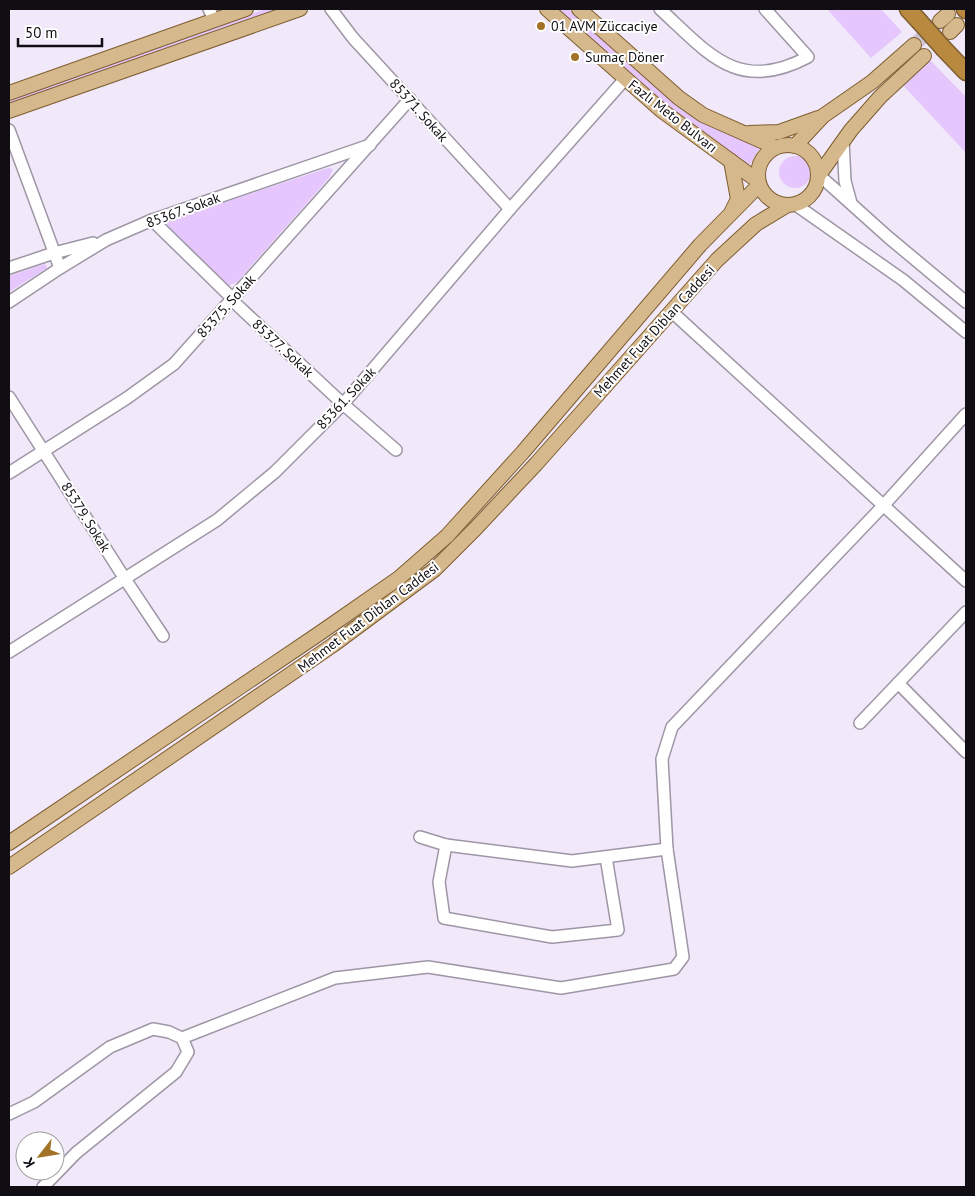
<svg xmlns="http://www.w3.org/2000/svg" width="975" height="1196" font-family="'PT Sans',sans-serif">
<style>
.green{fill:#e5c7fe}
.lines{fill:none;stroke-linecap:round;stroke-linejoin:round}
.major-tunnel{stroke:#cfc7d6;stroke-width:14;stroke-dasharray:14 7;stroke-linecap:butt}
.minor-casing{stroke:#9e96a5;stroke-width:14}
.major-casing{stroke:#7e5e30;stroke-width:16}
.highway-casing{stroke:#7e5e30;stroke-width:19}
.minor{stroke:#fff;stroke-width:11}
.major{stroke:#d5b88c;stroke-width:14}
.highway{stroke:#b98940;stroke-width:16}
.highway-bridge-casing{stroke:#7e5e30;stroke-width:19;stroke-linecap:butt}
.highway-bridge{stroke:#b98940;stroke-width:16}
.poi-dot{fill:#a27327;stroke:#fff;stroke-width:2}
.labels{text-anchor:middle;stroke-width:4;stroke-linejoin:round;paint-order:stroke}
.poi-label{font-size:14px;fill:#110e13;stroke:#fff;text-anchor:start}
.street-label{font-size:14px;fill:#110e13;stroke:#fff}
</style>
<rect width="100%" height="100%" fill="#f1e8f9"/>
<!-- green -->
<g class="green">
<polygon points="265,9 280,9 9,104 9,99"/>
<polygon points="557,9 569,9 679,107 711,127 760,148 749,166 650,92"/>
<polygon points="827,9 881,9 902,32 871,58"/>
<polygon points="929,59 966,97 966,153 901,83"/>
<circle cx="795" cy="172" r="16"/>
<polygon points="328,168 333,169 329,178 237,282 228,286 164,222"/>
<polygon points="45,264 47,268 9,292 9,276"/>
</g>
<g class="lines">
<!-- major-tunnel -->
<polyline class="major-tunnel" points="914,45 940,21"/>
<!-- minor casing -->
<g class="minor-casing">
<g id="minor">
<polyline points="209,9 214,20"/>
<polyline points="331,9 353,38 510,209"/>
<path d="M660 9C709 54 738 94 808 57L765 9"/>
<polyline points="9,130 60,268"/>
<polyline points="843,141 845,181 851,203"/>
<polyline points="819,175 888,237 966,302"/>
<polyline points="796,205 903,280 966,332"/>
<polyline points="152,220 233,299 236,304 343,404 396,450"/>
<polyline points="9,268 54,253 93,243"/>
<polyline points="9,302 60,268 106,240 152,220 370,145"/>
<polyline points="671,311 966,581"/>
<polyline points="9,397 125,579 163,636"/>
<polyline points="9,473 127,398 174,364 410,99"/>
<polyline points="9,652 217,520 275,472 343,404 510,209 625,79"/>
<polyline points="898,683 966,752"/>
<polyline points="860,723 966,612"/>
<polyline points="420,837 446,845 572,861 667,849"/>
<polyline points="446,845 439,882 444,918 552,937 618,930 606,857"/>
<polyline points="9,1114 34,1102 110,1047 153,1029 169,1032 182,1038 335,978 428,967 561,988 674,969 683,957 667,849 662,759 672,727 883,506 966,414"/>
<polyline points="43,1187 76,1153 176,1072 188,1052 182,1038"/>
</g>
</g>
<!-- major casing -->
<g class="major-casing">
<g id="major">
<polyline points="547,9 661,110 758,181"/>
<polyline points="579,9 679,98 703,115 775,147"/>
<polyline points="940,21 948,14"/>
<polyline points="950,32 957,25"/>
<polyline points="9,93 246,9"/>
<polyline points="9,111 300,9"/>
<polyline points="749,133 779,132 818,118"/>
<circle cx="788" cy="175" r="30"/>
<polyline points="795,146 823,116 872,82 914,45"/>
<polyline points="731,161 738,199 732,211"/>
<polyline points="819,175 851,130 880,97 924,56"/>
<polyline points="9,843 320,633 399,578 447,536 523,452 700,245 759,185"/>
<polyline points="9,867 333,645 434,570 476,528 536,464 717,260 756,224 786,206"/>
</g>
</g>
<!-- highway casing -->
<g class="highway-casing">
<g id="highway">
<polyline points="908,9 919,21"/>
<polyline points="965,9 966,10"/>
<polyline points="944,49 966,72"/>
</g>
</g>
<!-- minor -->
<use href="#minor" class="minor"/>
<!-- major -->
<use href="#major" class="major"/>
<!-- highway -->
<use href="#highway" class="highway"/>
<!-- highway-bridge casing -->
<g class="highway-bridge-casing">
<polyline id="highway-bridge" points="919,21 944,49"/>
</g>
<!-- highway-bridge -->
<use href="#highway-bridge" class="highway-bridge"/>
</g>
<!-- markers -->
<g class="poi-dot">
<circle cx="541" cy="26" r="5"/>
<circle cx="575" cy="57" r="5"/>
</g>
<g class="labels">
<!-- poi labels -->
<g class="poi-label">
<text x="551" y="31">01 AVM Züccaciye</text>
<text x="585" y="62">Sumaç Döner</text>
</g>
<!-- street labels -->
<g class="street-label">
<text transform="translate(419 110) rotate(48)" y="5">85371. Sokak</text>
<text transform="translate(673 116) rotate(38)" y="5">Fazlı Meto Bulvarı</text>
<text transform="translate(183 210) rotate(-20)" y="5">85367. Sokak</text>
<text transform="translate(226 306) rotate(-48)" y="5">85375. Sokak</text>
<text transform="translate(654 331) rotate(-48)" y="5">Mehmet Fuat Diblan Caddesi</text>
<text transform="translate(283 348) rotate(43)" y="5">85377. Sokak</text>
<text transform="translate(346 398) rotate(-47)" y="5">85361. Sokak</text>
<text transform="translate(86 517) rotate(58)" y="5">85379. Sokak</text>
<text transform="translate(368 617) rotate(-37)" y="5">Mehmet Fuat Diblan Caddesi</text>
</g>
</g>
<!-- border -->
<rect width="975" height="1196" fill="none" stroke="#110e13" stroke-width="20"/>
<!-- north arrow -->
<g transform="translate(40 1156) rotate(239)"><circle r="24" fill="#ffffff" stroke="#a09fa1"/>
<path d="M0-4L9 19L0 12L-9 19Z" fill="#a27327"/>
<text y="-8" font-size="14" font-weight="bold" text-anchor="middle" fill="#110e13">K</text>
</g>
<!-- scale -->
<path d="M18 38v8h84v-8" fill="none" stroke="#110e13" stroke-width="2.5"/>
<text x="25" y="38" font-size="15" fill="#110e13" stroke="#ffffff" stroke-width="4" paint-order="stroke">50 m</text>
</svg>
